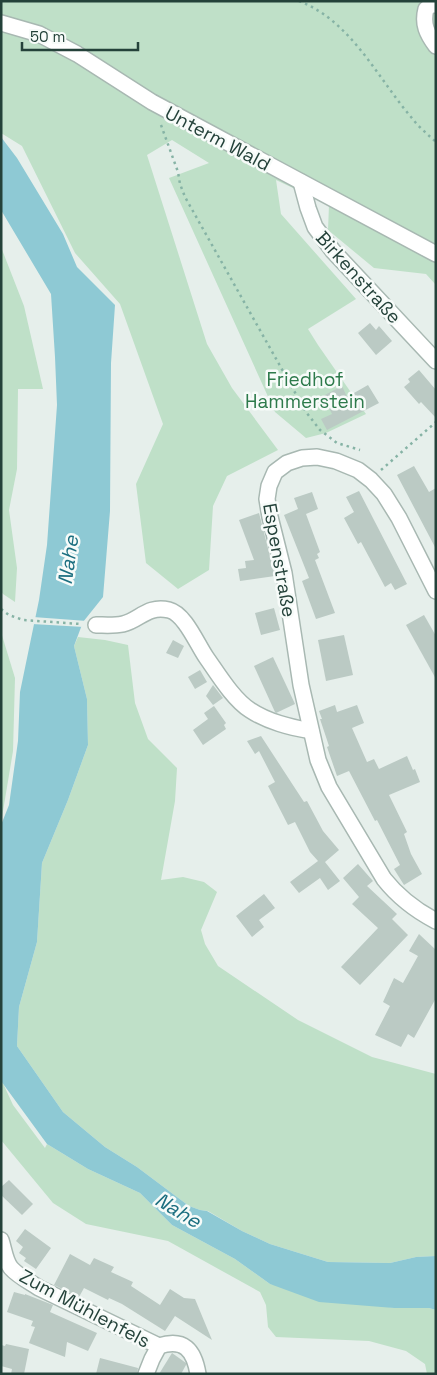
<svg xmlns="http://www.w3.org/2000/svg" width="437" height="1375" font-family="'Space Grotesk',sans-serif">
<style>
.green{fill:#bfe0c8}
.water{fill:#8ec9d4}
.pier{fill:#e6efeb}
.building{fill:#bbcac4}
.lines{fill:none;stroke-linecap:round;stroke-linejoin:round}
.street-casing{stroke:#a8b8b2;stroke-width:18}
.path{stroke:#86b3a5;stroke-width:2.5;stroke-dasharray:2.5 4;stroke-linecap:butt}
.street{stroke:#fff;stroke-width:15}
.labels{text-anchor:middle;stroke-width:5;stroke-linejoin:round;paint-order:stroke}
.street-label{font-size:19px;fill:#24423a;stroke:#f7fbf9}
.park-label{font-size:19px;fill:#2d7a4b;stroke:#f7fbf9}
.water-label{font-size:20px;font-style:italic;fill:#1c6f80;stroke:#f7fbf9}
</style>
<rect width="100%" height="100%" fill="#e6efeb"/>
<g class="green">
<path d="M1 1H436V285L426 274 374 268 328 230 329 205 276 180 281 214 356 299 308 329 318 345 366 414 326 433 306 438 275 412 169 178 209 163 172 140 147 155 207 344 232 388 278 450 227 476 213 506 209 570 178 589 146 563 136 484 163 424 120 304 75 253 22 146 1 133Z"/>
<path d="M1 247 24 306 43 389H18L17 469 9 510 17 568 15 602 3 594 1 591Z"/>
<path d="M1 632 15 678 13 751 1 823Z"/>
<path d="M78 637 105 640 128 645 135 703 148 739 177 768 175 801 161 880 183 877 204 882 217 892 201 930 205 944 218 966 298 1020 372 1057 436 1074V1256L416 1257 390 1263 328 1262 270 1244 242 1231 208 1211 200 1210 189 1206 137 1167 105 1147 63 1112 17 1046 19 1007 37 942 42 863 68 800 88 745 87 699 74 646Z"/>
<path d="M1 1079 13 1105 45 1148 47 1144 88 1169 140 1193 172 1225 235 1259 270 1284 394 1308H429L436 1310V1374H427L425 1364 406 1351 369 1341 276 1337 268 1327 266 1305 260 1292 168 1241 86 1224 53 1203 1 1140Z"/>
</g>
<path class="water" d="M1 137 17 158 63 234 77 267 115 305 111 363 110 511 103 597 83 622 74 646 87 699 88 745 68 800 42 863 37 942 19 1007 17 1046 63 1112 105 1147 137 1167 189 1206 200 1210 207 1211 242 1231 270 1244 328 1262 390 1263 416 1257 436 1256V1310L429 1308H394L319 1302 270 1284 235 1259 172 1225 140 1193 88 1169 47 1144 1 1081V825L9 805 18 741 20 692 39 600 47 545 57 405 55 357 51 294 1 210Z"/>
<path class="pier" d="M33 617 87 621 84 627 32 624Z"/>
<g class="building">
<path d="M370 323 376 330 379 326 392 341 376 355 358 333Z"/>
<path d="M419 370 436 390V418L421 402 419 404 404 387 410 382 408 379Z"/>
<path d="M368 385 379 403 327 430 321 419 332 414 323 396 342 386 347 397Z"/>
<path d="M414 466 429 492 436 488V549L397 475Z"/>
<path d="M359 491 407 584 395 590 391 583 385 587 361 542 358 544 344 518 354 512 346 497Z"/>
<path d="M312 492 318 509 306 514 320 552 317 554 319 558 315 560 335 613 316 619 302 581 309 578 284 515 298 509 294 498Z"/>
<path d="M259 513 275 576 240 581 238 569 246 568 245 561 254 560 239 520Z"/>
<path d="M274 608 280 630 261 635 255 613Z"/>
<path d="M424 615 436 636V679L406 625Z"/>
<path d="M344 635 353 675 326 681 318 640Z"/>
<path d="M173 640 184 646 178 658 166 653Z"/>
<path d="M273 657 295 704 276 713 275 712 254 666Z"/>
<path d="M200 670 207 682 195 689 188 677Z"/>
<path d="M213 685 223 698 213 705 206 696Z"/>
<path d="M335 705 337 712 357 705 364 723 352 728 367 762 374 759 379 769 407 756 413 770 415 769 420 782 389 795 407 832 404 834 411 854 422 874 404 885 394 869 400 865 377 820 375 821 349 771 337 776 327 747 329 746 320 719H322L319 711Z"/>
<path d="M214 706 226 723 224 725 226 729 203 745 193 730 208 719 204 713Z"/>
<path d="M261 736 304 802 307 801 323 831 339 850 325 862 340 881 328 890 320 878 299 893 290 882 318 861 310 852 295 822 288 825 268 786 275 782 259 751 255 754 247 741Z"/>
<path d="M358 864 373 881 367 886 397 914 392 919 408 935 360 985 341 967 378 928 352 904 359 897 343 878Z"/>
<path d="M264 894 275 908 259 920 264 927 252 937 236 916Z"/>
<path d="M419 934 436 950V998L414 1038 408 1034 401 1047 375 1035 390 1006 383 1002 394 978 403 983 418 956 409 951Z"/>
<path d="M9 1180 33 1204 22 1215 1 1195V1187Z"/>
<path d="M25 1229 51 1248 36 1269 24 1261 26 1258 19 1253 23 1247 16 1241Z"/>
<path d="M70 1254 90 1265 94 1258 114 1267 111 1272 133 1282 131 1286 160 1305 170 1289 184 1298 195 1299 212 1340 175 1316 165 1331 122 1304 109 1298 108 1300 84 1288 79 1297 54 1285Z"/>
<path d="M14 1292 25 1295V1294L53 1305 50 1312 97 1333 88 1351 67 1342 65 1357 29 1343 35 1327 31 1326 33 1321 7 1312Z"/>
<path d="M6 1344 29 1349 24 1374H11L12 1369 1 1366V1345L5 1346Z"/>
<path d="M172 1353 186 1363V1365L181 1374H159Z"/>
<path d="M100 1358 138 1368 137 1374H96Z"/>
</g>
<g class="lines">
<g class="street-casing">
<g id="street">
<path d="M436 5H431L426 9C422 24 427 34 436 46"/>
<path d="M1 23 39 34 77 54 152 102 436 254"/>
<path d="M301 182 308 208 315 227 333 251 436 361"/>
<path d="M436 591 399 518 384 494 371 480 358 470 336 461 317 457 302 458 287 463 275 472 269 486 267 499 270 517 284 573 301 685 318 760 329 787 384 879C399 898 415 910 436 921"/>
<path d="M96 625C104 625 114 626 123 624 140 620 147 605 169 610 185 614 197 644 206 657 218 674 233 699 250 710 268 722 290 727 311 731"/>
<path d="M1 1240C4 1249 5 1261 11 1268 18 1276 30 1282 39 1288L159 1346"/>
<path d="M146 1374 152 1359 159 1346C184 1338 194 1350 198 1374"/>
</g>
</g>
<g class="path">
<path d="M299 1C351 21 377 77 411 117 418 126 427 134 436 142"/>
<path d="M161 125 178 172 180 184 185 197 306 412 320 430 337 443 360 450"/>
<path d="M381 470 436 422"/>
<path d="M1 609 9 615 23 620 81 624"/>
</g>
<use href="#street" class="street"/>
</g>
<g class="labels">
<g class="street-label">
<text transform="translate(218 138) rotate(28)" y="7">Unterm Wald</text>
<text transform="translate(359 277) rotate(48)" y="7">Birkenstraße</text>
<text transform="translate(280 560) rotate(80)" y="7">Espenstraße</text>
<text transform="translate(85 1308) rotate(28)" y="7">Zum Mühlenfels</text>
</g>
<g class="park-label">
<text x="305" y="386">Friedhof<tspan x="305" dy="22">Hammerstein</tspan></text>
</g>
<g class="water-label">
<text transform="translate(68 560) rotate(-82)" y="7">Nahe</text>
<text transform="translate(178 1210) rotate(31)" y="7">Nahe</text>
</g>
</g>
<rect width="437" height="1375" fill="none" stroke="#24423a" stroke-width="5"/>
<path d="M22 42v8h116v-8" fill="none" stroke="#24423a" stroke-width="2.5"/>
<text x="30" y="42" font-size="15" fill="#24423a" stroke="#f7fbf9" stroke-width="4" paint-order="stroke">50 m</text>
</svg>
